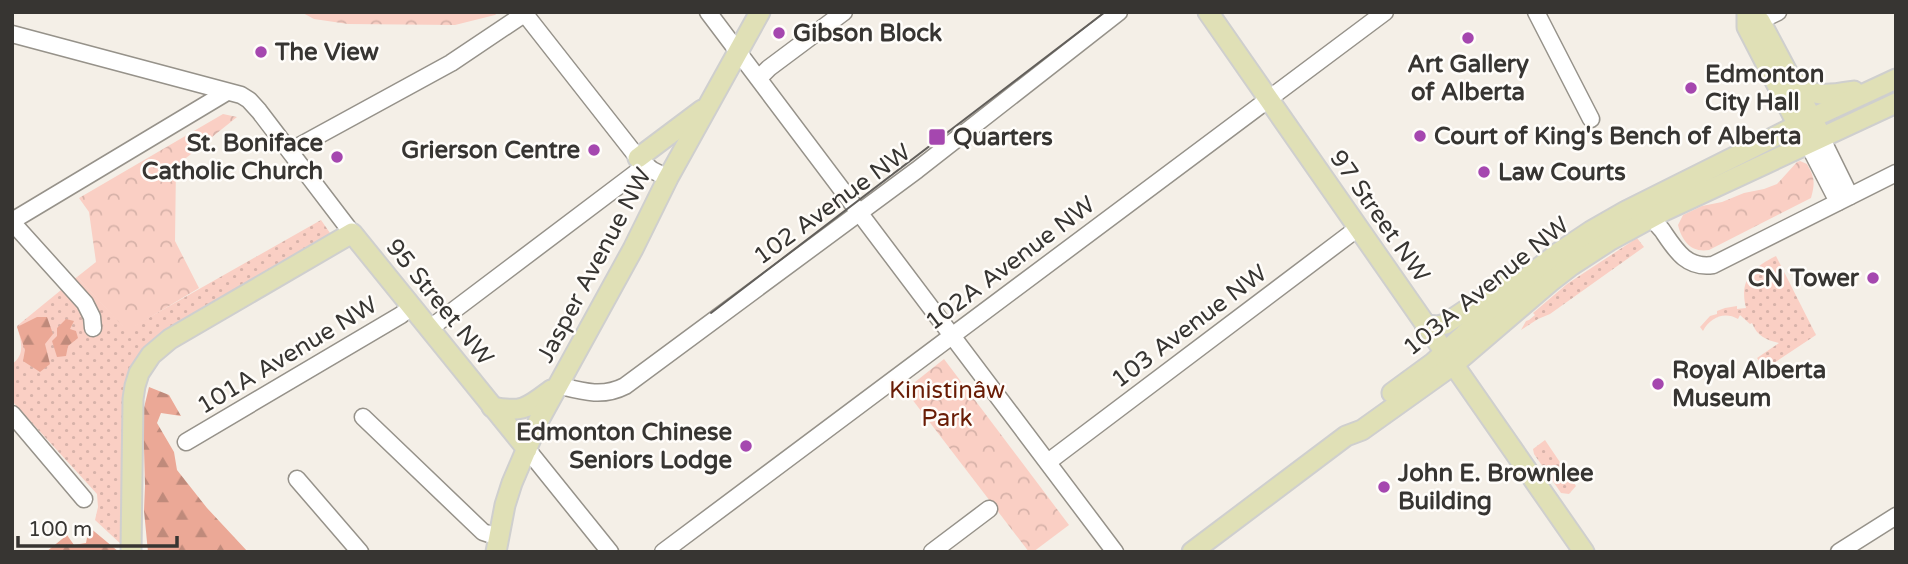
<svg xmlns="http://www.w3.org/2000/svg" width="1908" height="564" font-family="'Varela Round',sans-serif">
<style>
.grass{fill:url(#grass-dots)}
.forest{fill:url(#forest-firs)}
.park{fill:url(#park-crowns)}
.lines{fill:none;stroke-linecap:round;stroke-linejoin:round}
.minor-casing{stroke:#96928a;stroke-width:19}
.major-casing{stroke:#cfcfce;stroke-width:23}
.minor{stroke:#fff;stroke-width:16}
.major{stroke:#e0e0b6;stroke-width:19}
.tram{stroke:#625f5b;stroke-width:2}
.poi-dot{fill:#a547af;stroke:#fffdfa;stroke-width:2.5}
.labels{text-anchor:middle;stroke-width:5;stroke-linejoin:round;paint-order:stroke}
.poi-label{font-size:24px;font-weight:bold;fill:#373532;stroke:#fffdfa;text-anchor:start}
.street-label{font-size:24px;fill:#373532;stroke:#fffdfa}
.park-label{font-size:24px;fill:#691c05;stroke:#fffdfa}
</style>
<defs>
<pattern id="grass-dots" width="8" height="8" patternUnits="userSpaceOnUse" patternTransform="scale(1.75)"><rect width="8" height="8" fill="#facfc4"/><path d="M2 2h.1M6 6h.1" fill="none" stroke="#d7b2a9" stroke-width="1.8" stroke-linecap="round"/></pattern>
<pattern id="forest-firs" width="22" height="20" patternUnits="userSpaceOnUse" patternTransform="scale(1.75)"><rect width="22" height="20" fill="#eba896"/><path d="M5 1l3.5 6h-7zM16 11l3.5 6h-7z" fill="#bf8a7b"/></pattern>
<pattern id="park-crowns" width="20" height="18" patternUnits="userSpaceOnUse" patternTransform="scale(1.75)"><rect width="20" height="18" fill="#facfc4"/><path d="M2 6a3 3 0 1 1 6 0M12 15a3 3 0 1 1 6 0" fill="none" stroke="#d7b2a9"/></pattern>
</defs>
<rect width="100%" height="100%" fill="#f4efe7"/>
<g class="grass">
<path d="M321 220 330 233 326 239 143 352 123 546 95 520 98 507 97 494 12 401V364C26 354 21 341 17 326L77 277 127 330Z"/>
<path d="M1637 238 1644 247 1550 314 1538 319 1521 330 1526 321 1529 320 1535 315 1533 313 1567 284Z"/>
<path d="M1776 256 1816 335 1765 369 1757 358 1779 343C1766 340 1757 336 1752 323L1750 324 1740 315 1738 319C1724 311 1710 318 1703 331L1700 327 1710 316 1717 314V311L1725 308 1737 306V309L1746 308C1739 280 1752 268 1776 256Z"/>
<path d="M1545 440 1576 486 1569 494 1561 493 1534 454 1533 449Z"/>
</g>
<g class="forest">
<path d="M37 317H47L53 334 45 344 50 364 40 372 23 361 25 350 17 327Z"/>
<path d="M66 319 74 321 70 329 76 331 78 338 68 346 66 356 57 357 52 341 57 336V328Z"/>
<path d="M149 387 169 395 181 416 161 413 157 423 174 452 177 470 207 508 248 552H148L144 511 145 485 143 412Z"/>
<path d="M89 527 119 552H46L67 535 74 545 86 543Z"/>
</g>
<g class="park">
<path d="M301 12H499L495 15 455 25 348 24 314 19Z"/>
<path d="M223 114 237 117 176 166 175 241 199 288 127 331 77 277 96 262 89 212 79 198Z"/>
<path d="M1800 161 1807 164C1815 178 1815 183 1811 198L1709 250C1691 253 1682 241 1678 225L1683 215 1702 206 1722 202 1744 193 1764 189 1777 184 1797 162Z"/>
<path d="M944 359 1069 525 1033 552H1029L905 390Z"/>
</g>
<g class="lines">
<g class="minor-casing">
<g id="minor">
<path d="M708 12 1115 552"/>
<path d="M1536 12 1591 119"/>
<path d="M525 14 638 158 652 170 668 178"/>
<path d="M1749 26 1778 12"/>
<path d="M12 34 241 95 249 100 259 111 352 233"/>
<path d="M759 78 769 68 844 12"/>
<path d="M1821 137 1850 196"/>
<path d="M1808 144 1838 202"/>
<path d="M290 151 451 63 527 12"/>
<path d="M1643 209C1650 216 1656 223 1662 230 1675 249 1686 269 1713 265L1896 173"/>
<path d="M12 221 227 92"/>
<path d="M12 222 85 303 92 317 93 328"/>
<path d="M429 329 645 166"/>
<path d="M557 385C581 391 602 398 625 386L917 170 1119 12"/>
<path d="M12 414 84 499"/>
<path d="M363 417 483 532 498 537"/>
<path d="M186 442 401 315 411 307"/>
<path d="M527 449 610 552"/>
<path d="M1048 462 1358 228"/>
<path d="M297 479 360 552"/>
<path d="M663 552 1385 12"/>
<path d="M932 552 989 509"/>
<path d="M1839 552 1896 516"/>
</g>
</g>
<g class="major-casing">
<g id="major">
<path d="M1208 12 1584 552"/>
<path d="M1747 12V27L1804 137"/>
<path d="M1748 12 1760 21 1818 130"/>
<path d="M1794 81C1814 99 1830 95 1854 91"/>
<path d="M638 158 702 110"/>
<path d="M1425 325 1439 326 1445 324 1511 280"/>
<path d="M1392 393 1433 363 1531 274 1558 253 1591 231 1626 211 1812 118 1896 79"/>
<path d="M492 407C523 413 527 408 551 390"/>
<path d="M131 552 133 399 135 386 139 373 151 355 170 339 352 233 527 449"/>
<path d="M496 552 505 505 512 483 539 420 633 249 668 178 760 12"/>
<path d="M1192 552 1346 436 1362 430 1453 365 1550 282 1572 265 1609 241 1666 210 1896 103"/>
</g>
</g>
<use href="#minor" class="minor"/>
<use href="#major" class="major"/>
<path class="tram" d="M711 313 1105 12"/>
</g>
<g class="poi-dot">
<circle cx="779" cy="33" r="7"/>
<circle cx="1468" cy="38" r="7"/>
<circle cx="261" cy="52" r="7"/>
<circle cx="1691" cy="88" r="7"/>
<circle cx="1420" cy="136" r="7"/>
<rect x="928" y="128" width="18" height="18" rx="3.5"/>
<circle cx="594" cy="150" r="7"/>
<circle cx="337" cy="157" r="7"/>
<circle cx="1484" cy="172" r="7"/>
<circle cx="1873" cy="278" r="7"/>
<circle cx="1658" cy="384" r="7"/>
<circle cx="746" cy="446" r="7"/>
<circle cx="1384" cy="487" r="7"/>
</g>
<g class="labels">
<g class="poi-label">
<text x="793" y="41">Gibson Block</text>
<text x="275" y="60">The View</text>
<text x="1468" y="72" text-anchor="middle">Art Gallery<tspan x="1468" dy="28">of Alberta</tspan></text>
<text x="1705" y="82">Edmonton<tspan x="1705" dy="28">City Hall</tspan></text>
<text x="1434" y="144">Court of King's Bench of Alberta</text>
<text x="953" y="145">Quarters</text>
<text x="323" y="151" text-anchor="end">St. Boniface<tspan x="323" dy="28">Catholic Church</tspan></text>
<text x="580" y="158" text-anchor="end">Grierson Centre</text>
<text x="1498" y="180">Law Courts</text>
<text x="1859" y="286" text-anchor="end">CN Tower</text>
<text x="1672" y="378">Royal Alberta<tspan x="1672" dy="28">Museum</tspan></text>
<text x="732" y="440" text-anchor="end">Edmonton Chinese<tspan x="732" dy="28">Seniors Lodge</tspan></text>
<text x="1398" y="481">John E. Brownlee<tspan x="1398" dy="28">Building</tspan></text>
</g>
<g class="street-label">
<text transform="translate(832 204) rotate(-36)" y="8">102 Avenue NW</text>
<text transform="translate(1380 216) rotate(55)" y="8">97 Street NW</text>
<text transform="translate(1010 263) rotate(-37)" y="8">102A Avenue NW</text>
<text transform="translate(594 265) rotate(-62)" y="8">Jasper Avenue NW</text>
<text transform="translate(1486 286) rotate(-39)" y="8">103A Avenue NW</text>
<text transform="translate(440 302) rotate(51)" y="8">95 Street NW</text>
<text transform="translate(1189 326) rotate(-37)" y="8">103 Avenue NW</text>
<text transform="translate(287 355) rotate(-31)" y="8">101A Avenue NW</text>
</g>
<g class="park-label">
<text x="947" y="398">Kinistinâw<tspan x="947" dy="28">Park</tspan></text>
</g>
</g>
<rect width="1908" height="564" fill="none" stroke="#373532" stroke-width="28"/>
<path d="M18 536v10h159v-10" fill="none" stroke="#373532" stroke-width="3.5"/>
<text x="28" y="536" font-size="21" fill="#373532" stroke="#fffdfa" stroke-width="5" paint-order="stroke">100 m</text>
</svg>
